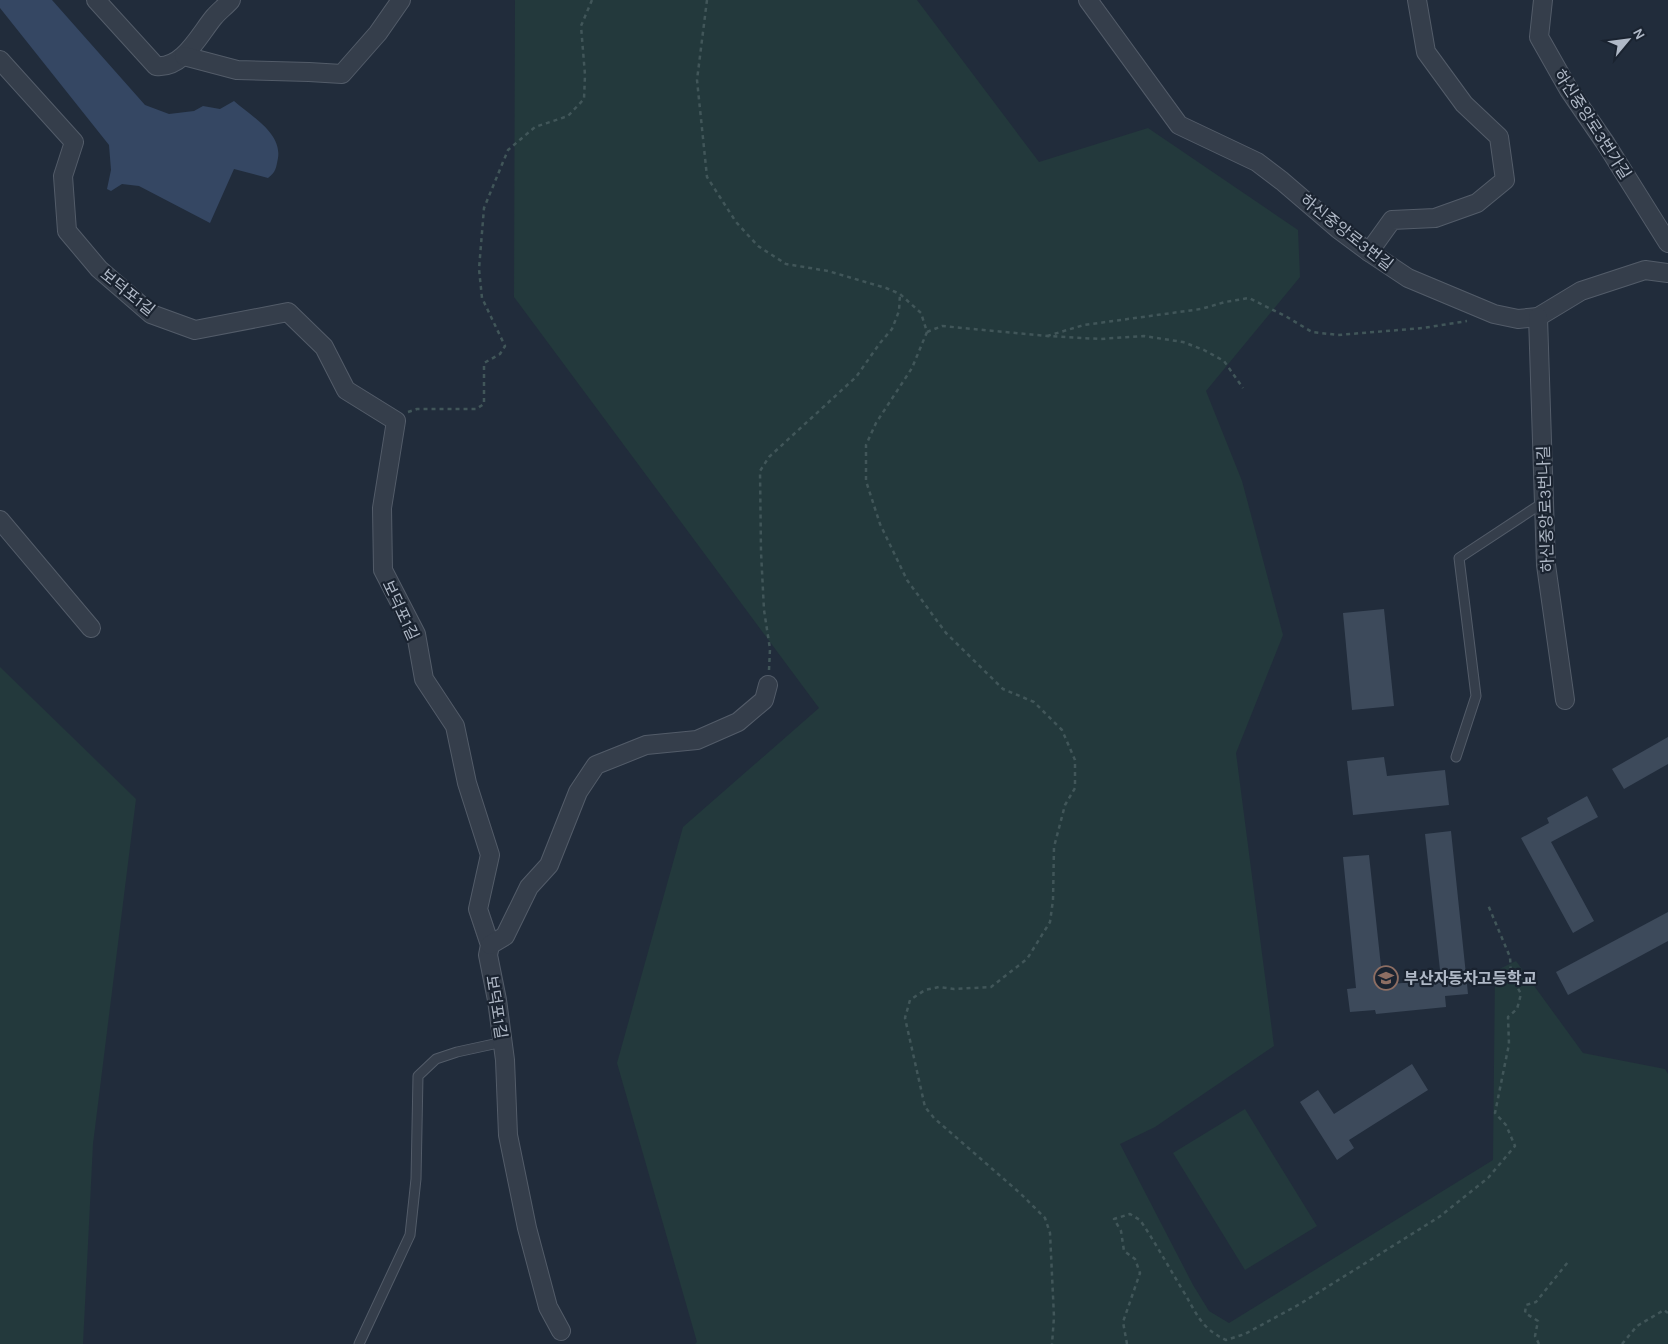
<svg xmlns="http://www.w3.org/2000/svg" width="1668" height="1344" font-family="Karla,'Noto Sans KR',sans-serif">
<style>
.green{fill:#23393c}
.water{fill:#354763}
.building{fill:#3d4a5b}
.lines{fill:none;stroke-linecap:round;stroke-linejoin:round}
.lane-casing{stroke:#535c69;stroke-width:11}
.street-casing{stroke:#535c69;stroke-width:20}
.path{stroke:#415659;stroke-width:2.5;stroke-dasharray:4 4;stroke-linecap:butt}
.lane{stroke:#353e4b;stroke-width:9}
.street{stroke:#353e4b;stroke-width:18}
.labels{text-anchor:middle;stroke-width:4.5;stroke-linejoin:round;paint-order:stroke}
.street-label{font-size:16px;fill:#b0b9c7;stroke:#1a2330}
.poi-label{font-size:16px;font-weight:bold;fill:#b0b9c7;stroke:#1a2330;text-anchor:start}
</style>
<rect width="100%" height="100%" fill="#212c3b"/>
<g class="green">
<path d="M515 0H917L1039 162 1148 128 1298 230 1300 277 1206 391 1242 481 1283 635 1236 753 1274 1046 1155 1127 1120 1144 1193 1285 1209 1311 1229 1323 1493 1160 1495 971 1516 961 1583 1053 1665 1069 1668 1074V1344H695L697 1342 617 1063 683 827 819 708 514 297Z"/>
<path d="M0 667 136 799 93 1144 83 1344H0Z"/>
<path d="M1245 1109 1317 1226 1245 1270 1173 1153Z"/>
</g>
<path class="water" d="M0 0H52L145 105 169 114 194 111 203 106 220 109 234 101C251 116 282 133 278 158 276 168 276 172 268 178L234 169 210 223 139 186 122 184 111 191 107 189 111 170 109 145 0 8Z"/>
<g class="building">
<path d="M1384 609 1394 706 1352 710 1343 613Z"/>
<path d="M1668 737V764L1624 789 1612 769Z"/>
<path d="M1384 757 1387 776 1445 770 1449 805 1353 815 1347 761Z"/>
<path d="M1587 796 1598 817 1551 842 1594 921 1573 933 1521 838 1549 823 1547 818Z"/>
<path d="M1451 831 1468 994 1445 996 1446 1007 1376 1014 1375 1010 1350 1012 1347 989 1356 988 1343 857 1369 855 1383 985 1441 979 1425 834Z"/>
<path d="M1668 912V941L1568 995 1556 972Z"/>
<path d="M1412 1064 1428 1090 1349 1140 1354 1148 1337 1160 1300 1102 1318 1090 1334 1114Z"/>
</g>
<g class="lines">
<g class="lane-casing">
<g id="lane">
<path d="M1456 757 1476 696 1459 558 1544 502"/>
<path d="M359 1344 410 1235 416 1179 418 1076 436 1059 457 1052 503 1042"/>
</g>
</g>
<g class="street-casing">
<g id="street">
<path d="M96 0 156 66C183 69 199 35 214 17 219 11 226 6 231 0"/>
<path d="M1088 0 1179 125 1257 162 1282 181 1338 229 1369 252 1408 278 1494 314 1518 319 1538 317 1581 291 1645 270 1668 273"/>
<path d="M1543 0 1539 37 1569 90 1606 144 1668 243"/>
<path d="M184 56 237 70 309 72 342 74 378 33 401 0"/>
<path d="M0 60 74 142 63 176 67 231 99 269 151 314 195 330 288 312 324 347 346 390 396 421 382 508 383 570 416 634 424 679 455 726 467 783 490 855 478 909 490 945 488 955 497 1000 505 1060 508 1135 527 1228 548 1307 561 1331"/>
<path d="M1369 252 1392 220 1435 218 1477 203 1505 180 1499 137 1464 104 1426 52 1417 0"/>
<path d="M1538 317 1546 565 1565 700"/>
<path d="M0 520 91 628"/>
<path d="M490 945 505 936 529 887 549 865 578 792 596 765 646 745 697 740 738 722 764 700 768 685"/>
</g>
</g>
<g class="path">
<path d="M707 0 697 80 707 177 736 222 758 246 786 264 828 271 886 288 900 294 921 313 927 332 912 368 876 423 866 445V481L880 524 907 580 946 633 1003 689 1034 702 1062 730 1075 760V788L1065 805 1054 847 1053 900 1050 922 1027 959 991 987 954 989 939 987 925 990 910 1000 905 1018 925 1107 934 1118 1021 1194 1045 1218 1050 1233 1054 1317 1052 1344"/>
<path d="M927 332 942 326 1047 336 1100 339 1144 336 1183 342 1204 350 1224 361 1243 388"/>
<path d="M1047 336 1084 325 1201 309 1225 302 1249 298 1287 317 1312 332 1338 335 1423 328 1467 321"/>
<path d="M408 412 417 409H476L484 404V363L500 354 505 346 482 298 479 269 484 208 508 150 535 127 568 116 584 99 585 75 581 26 592 0"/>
<path d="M769 670 770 649 764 610 761 552 760 471 769 457 856 377 880 343 892 329 899 311 900 294"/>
<path d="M1127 1344 1123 1322 1140 1273 1135 1259 1124 1251 1121 1231 1114 1219 1130 1214 1140 1220C1155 1242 1168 1266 1182 1289 1196 1312 1200 1328 1226 1340L1245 1334 1300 1304 1439 1217 1488 1178 1515 1146 1506 1125 1495 1113 1509 1044 1508 1017 1517 1009 1521 994 1511 975 1510 957 1488 905"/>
<path d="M1539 1344 1535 1336 1538 1321 1525 1313 1526 1305 1536 1302 1568 1262"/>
<path d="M1622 1344 1637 1326 1664 1310 1668 1313"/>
</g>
<use href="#lane" class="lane"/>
<use href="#street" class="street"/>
</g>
<defs>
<g id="school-ring" transform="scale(1.25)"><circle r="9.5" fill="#1a2330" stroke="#8d6e63" stroke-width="1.5"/><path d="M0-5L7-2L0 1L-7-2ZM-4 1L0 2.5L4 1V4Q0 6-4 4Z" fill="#8d6e63"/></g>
</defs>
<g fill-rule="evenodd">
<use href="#school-ring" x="1386" y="978"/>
</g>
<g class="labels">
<g class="street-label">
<text transform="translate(1593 124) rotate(57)" y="6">하신중앙로3번가길</text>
<text transform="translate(1347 232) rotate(38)" y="6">하신중앙로3번길</text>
<text transform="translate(128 292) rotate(39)" y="6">보덕포1길</text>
<text transform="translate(1545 509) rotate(-92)" y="6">하신중앙로3번나길</text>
<text transform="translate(401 610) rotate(65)" y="6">보덕포1길</text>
<text transform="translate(497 1007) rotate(81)" y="6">보덕포1길</text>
</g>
<g class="poi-label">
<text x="1404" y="984">부산자동차고등학교</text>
</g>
</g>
<g transform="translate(1628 40) rotate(61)" stroke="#1a2330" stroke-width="4" paint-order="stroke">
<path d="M0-4L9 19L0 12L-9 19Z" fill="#b0b9c7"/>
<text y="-8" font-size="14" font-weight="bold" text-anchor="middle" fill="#b0b9c7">N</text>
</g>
</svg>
